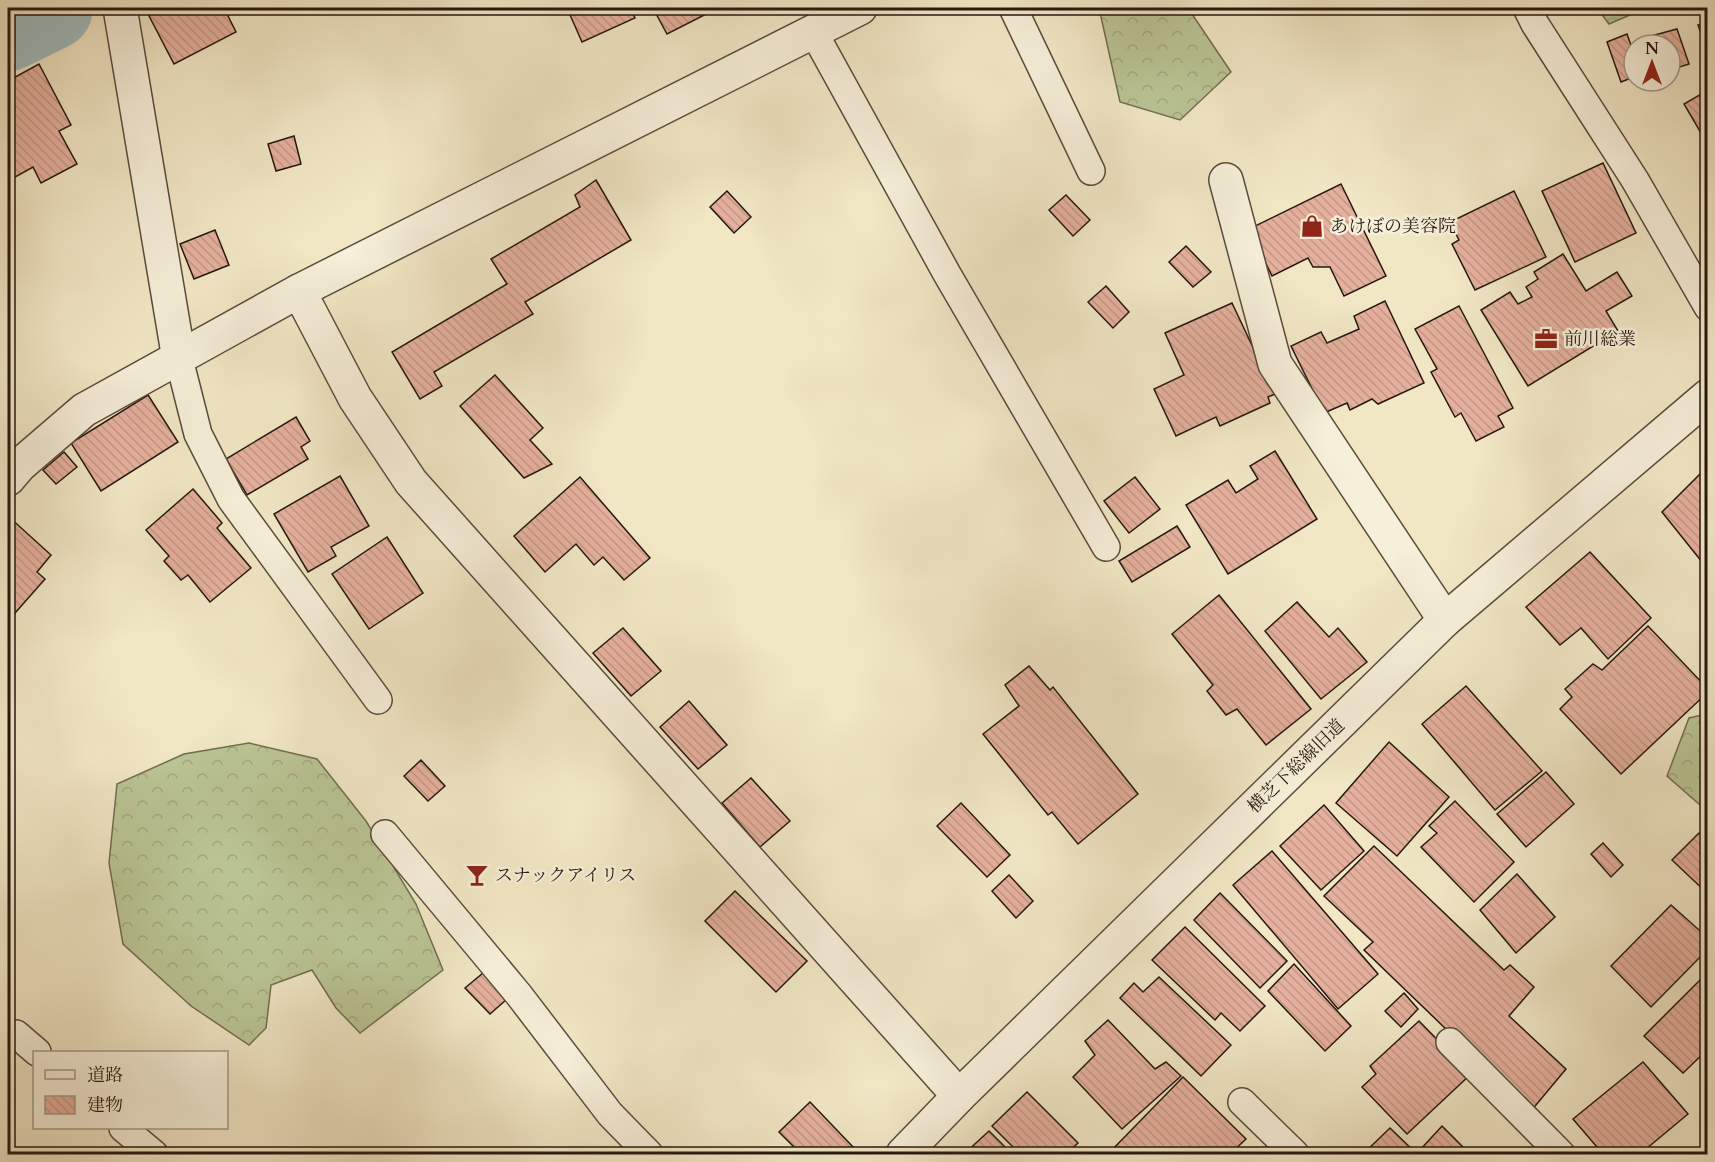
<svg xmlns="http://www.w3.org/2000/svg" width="1715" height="1162" font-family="Cardo,'Noto Serif JP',serif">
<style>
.forest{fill:url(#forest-crowns);stroke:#706e52;stroke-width:1.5}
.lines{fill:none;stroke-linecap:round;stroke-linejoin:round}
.river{stroke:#9fbdbf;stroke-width:84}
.building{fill:url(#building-back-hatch);stroke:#261711;stroke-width:1.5}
.service-casing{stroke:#594b3e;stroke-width:30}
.minor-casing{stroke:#594b3e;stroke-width:36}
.service{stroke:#f6efd9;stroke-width:27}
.minor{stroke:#f6efd9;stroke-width:33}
.labels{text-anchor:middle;stroke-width:5;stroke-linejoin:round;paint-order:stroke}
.poi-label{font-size:18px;fill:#261711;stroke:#f6efd9;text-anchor:start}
.street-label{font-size:18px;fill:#261711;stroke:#f6efd9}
</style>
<defs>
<pattern id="forest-crowns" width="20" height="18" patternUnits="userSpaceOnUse" patternTransform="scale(1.5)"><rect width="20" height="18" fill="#bbc594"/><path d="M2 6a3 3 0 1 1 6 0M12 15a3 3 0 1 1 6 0" fill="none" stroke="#a1a87f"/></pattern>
<pattern id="building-back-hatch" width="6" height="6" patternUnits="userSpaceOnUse" patternTransform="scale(1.5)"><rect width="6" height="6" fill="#e5b09d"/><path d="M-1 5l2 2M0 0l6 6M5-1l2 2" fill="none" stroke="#c49786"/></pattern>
</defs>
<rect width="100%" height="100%" fill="#f1e7c5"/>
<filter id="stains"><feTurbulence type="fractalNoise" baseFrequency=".00333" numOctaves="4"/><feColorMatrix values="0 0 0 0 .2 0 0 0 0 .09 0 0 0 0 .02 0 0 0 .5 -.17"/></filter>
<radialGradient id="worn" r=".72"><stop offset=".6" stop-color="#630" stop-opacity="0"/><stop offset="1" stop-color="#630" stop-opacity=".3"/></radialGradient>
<g class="forest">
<path d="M1099 8H1188L1231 72 1180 120 1120 102Z"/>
<path d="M1597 8H1646L1609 24Z"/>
<path d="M1707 714H1708L1707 811 1667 776 1689 718Z"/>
<path d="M249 743 317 759 366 821 416 904 443 970 360 1033 336 1008 312 970 271 985 266 1028 249 1045 191 1006 123 944 109 863 117 784 184 754Z"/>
</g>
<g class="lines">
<path class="river" d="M8 29 51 8"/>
</g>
<g class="building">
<path d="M150 8H224L236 32 174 64 146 10Z"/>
<path d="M567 8H630L635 18 582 42Z"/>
<path d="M653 8H718L667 34Z"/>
<path d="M1708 22V53L1698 25Z"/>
<path d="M1677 29 1689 64 1670 70V45H1653L1651 36Z"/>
<path d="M1627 34 1634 54V77L1621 82 1607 42Z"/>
<path d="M39 64 71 125 59 131 77 164 41 183 33 167 8 181V81Z"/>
<path d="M1708 90V145L1684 104Z"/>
<path d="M294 136 301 164 276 171 268 144Z"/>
<path d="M1603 163 1636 233 1575 262 1542 191Z"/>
<path d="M596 180 631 240 525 302 533 314 434 372 442 386 420 399 392 352 507 284 491 259 580 207 575 195Z"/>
<path d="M1341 184 1386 276 1344 296 1330 267H1313L1308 258 1272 276 1249 229Z"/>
<path d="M727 191 751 217 734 233 710 207Z"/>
<path d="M1514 191 1546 257 1475 290 1452 244 1459 240 1450 222Z"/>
<path d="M1066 195 1090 220 1073 236 1049 210Z"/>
<path d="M215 230 229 265 194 279 180 244Z"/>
<path d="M1186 246 1211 272 1193 287 1169 262Z"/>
<path d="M1563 254 1586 291 1617 272 1632 296 1606 311 1618 331 1528 386 1481 310 1510 292 1518 304 1532 297 1526 287 1538 279 1534 272Z"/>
<path d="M1106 286 1129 312 1113 328 1088 302Z"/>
<path d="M1385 301 1424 383 1378 404 1372 399 1350 410 1347 403 1324 413 1291 346 1321 332 1327 343 1359 329 1354 316Z"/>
<path d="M1232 303 1275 394 1268 397 1270 403 1220 426 1216 417 1176 436 1154 389 1184 375 1165 333Z"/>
<path d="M1459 306 1513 408 1498 416 1504 427 1476 441 1461 413 1455 417 1431 372 1437 369 1415 329Z"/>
<path d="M495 375 543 428 530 440 552 464 524 478 460 406Z"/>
<path d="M148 395 178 442 101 491 71 443Z"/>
<path d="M296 417 310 441 301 447 308 459 247 495 226 459Z"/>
<path d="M1275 451 1317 519 1228 574 1186 505 1228 480 1236 493 1258 479 1250 466Z"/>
<path d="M64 452 77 467 56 484 43 470Z"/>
<path d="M1708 466V558L1702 562 1662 512Z"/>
<path d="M340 476 369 526 331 547 336 556 308 572 274 514Z"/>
<path d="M580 477 650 558 624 580 603 557 594 565 576 544 545 572 514 536Z"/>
<path d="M1135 477 1160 509 1129 533 1104 501Z"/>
<path d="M193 489 222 523 217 528 251 568 210 602 188 575 181 580 164 561 169 556 146 530Z"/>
<path d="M8 516 51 555 37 572 45 579 8 621Z"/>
<path d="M1177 526 1190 547 1132 582 1119 561Z"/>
<path d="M387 537 423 593 369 629 332 574Z"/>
<path d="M1590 552 1651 618 1608 659 1581 628 1560 645 1526 607Z"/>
<path d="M1219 595 1311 709 1266 745 1237 709 1226 715 1207 691 1213 685 1172 634Z"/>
<path d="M1297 602 1329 637 1338 628 1367 662 1321 699 1265 631Z"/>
<path d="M1648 626 1708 689V692L1621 774 1560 709 1572 697 1565 689 1593 664 1602 670Z"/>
<path d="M623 628 661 671 631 696 593 653Z"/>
<path d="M1029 666 1050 690 1053 687 1138 794 1078 844 1052 812 1048 815 983 734 1019 706 1005 685Z"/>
<path d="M1466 686 1542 771 1495 810 1422 724Z"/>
<path d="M689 701 727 745 698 769 660 727Z"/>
<path d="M1389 742 1449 797 1397 856 1336 803Z"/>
<path d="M421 760 445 786 428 801 404 776Z"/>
<path d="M1546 772 1574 804 1526 847 1497 814Z"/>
<path d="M751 778 790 821 760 847 722 803Z"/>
<path d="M1455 801 1514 862 1474 902 1421 847 1437 833 1429 826Z"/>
<path d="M961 803 1010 855 987 877 937 826Z"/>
<path d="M1324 805 1364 851 1321 890 1280 846Z"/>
<path d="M1699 833 1708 841V894L1672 860Z"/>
<path d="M1603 843 1623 865 1611 877 1591 854Z"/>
<path d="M1374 846 1504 970 1510 965 1534 987 1509 1016 1566 1069 1531 1111 1364 950 1373 942 1324 896Z"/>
<path d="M1272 851 1378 974 1338 1009 1233 885Z"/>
<path d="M1517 874 1555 917 1516 953 1480 910Z"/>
<path d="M1009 875 1033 901 1016 918 992 891Z"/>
<path d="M735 891 807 961 776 992 705 921Z"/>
<path d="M1220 893 1287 961 1260 988 1194 920Z"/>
<path d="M1671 905 1708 938V949L1651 1007 1611 966Z"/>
<path d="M1185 927 1265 1006 1240 1031 1221 1013 1215 1020 1152 960Z"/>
<path d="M1294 964 1351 1026 1325 1051 1268 991Z"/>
<path d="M483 973 507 999 490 1014 465 988Z"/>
<path d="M1159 977 1231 1045 1201 1076 1120 998 1134 983 1143 992Z"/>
<path d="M1703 977 1708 982V1049L1683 1073 1644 1036Z"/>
<path d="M1404 993 1418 1009 1401 1027 1385 1011Z"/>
<path d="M1108 1020 1155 1069 1166 1062 1181 1076 1122 1129 1073 1077 1095 1055 1085 1041Z"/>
<path d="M1419 1021 1471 1074 1407 1134 1362 1087 1376 1074 1370 1066Z"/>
<path d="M1643 1062 1688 1114 1640 1154H1603L1573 1119Z"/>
<path d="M1183 1077 1246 1139 1230 1154H1108Z"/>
<path d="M1027 1092 1078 1143 1066 1154H1020L992 1126Z"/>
<path d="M810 1102 854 1148 848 1154H801L779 1132Z"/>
<path d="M1442 1126 1470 1154H1425L1420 1150Z"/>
<path d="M1390 1128 1417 1154H1363Z"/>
<path d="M989 1131 1012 1154H964Z"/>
</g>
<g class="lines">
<g class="service-casing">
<g id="service">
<path d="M1013 8 1091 171"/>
<path d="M1527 8 1535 24 1635 180 1708 307"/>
<path d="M813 31 947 274 1106 547"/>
<path d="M179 359 198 434 231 499 378 700"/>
<path d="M385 834 519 995 610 1114 649 1154"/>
<path d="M16 1034 37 1052"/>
<path d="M1450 1042 1561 1154"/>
<path d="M1242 1102 1295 1154"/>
<path d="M123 1128 154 1154"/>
</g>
</g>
<g class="minor-casing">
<g id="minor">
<path d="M120 8 179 359"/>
<path d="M1226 180 1275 364 1445 620"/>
<path d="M299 291 355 398 411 482 959 1096"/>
<path d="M8 479 20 465 84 410 299 291 860 8"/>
<path d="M903 1154 959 1096 1445 620 1708 396"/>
</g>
</g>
<use href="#service" class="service"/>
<use href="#minor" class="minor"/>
</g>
<defs>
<g id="shop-bare" transform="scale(1.8)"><path d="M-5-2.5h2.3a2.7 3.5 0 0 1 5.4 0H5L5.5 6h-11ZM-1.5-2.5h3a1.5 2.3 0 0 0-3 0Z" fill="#8f2418" stroke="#f6efd9" stroke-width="2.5" paint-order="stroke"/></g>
<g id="office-bare" transform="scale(1.8)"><path d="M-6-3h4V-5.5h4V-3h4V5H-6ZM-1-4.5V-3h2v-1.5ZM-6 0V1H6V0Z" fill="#8f2418" stroke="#f6efd9" stroke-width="2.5" paint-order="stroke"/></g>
<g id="bar-bare" transform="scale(1.8)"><path d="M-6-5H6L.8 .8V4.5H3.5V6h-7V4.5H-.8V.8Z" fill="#8f2418" stroke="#f6efd9" stroke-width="2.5" paint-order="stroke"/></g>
</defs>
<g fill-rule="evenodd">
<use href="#shop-bare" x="1312" y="226"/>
<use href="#office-bare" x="1546" y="339"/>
<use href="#bar-bare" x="477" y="875"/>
</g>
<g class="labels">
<g class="poi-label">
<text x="1330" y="232">あけぼの美容院</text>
<text x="1564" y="345">前川総業</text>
<text x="495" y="881">スナックアイリス</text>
</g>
<g class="street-label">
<text transform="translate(1296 766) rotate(-44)" y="6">横芝下総線旧道</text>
</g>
</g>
<rect width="1715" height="1162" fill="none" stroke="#f1e7c5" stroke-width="30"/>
<rect x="9" y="9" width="1697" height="1144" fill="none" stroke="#261711" stroke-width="3"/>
<rect x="15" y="15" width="1685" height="1132" fill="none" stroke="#261711" stroke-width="1.5"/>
<rect x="33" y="1051" width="195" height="78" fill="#f6efd9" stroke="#a39989" stroke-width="1.5"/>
<rect x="45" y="1070" width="30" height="9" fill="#f6efd9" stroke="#a39989" stroke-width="1.5"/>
<text x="87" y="1081" font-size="18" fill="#261711">道路</text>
<rect x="45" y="1096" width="30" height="18" fill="url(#building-back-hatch)" stroke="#a39989" stroke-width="1.5"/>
<text x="87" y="1111" font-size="18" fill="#261711">建物</text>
<g transform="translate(1652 63)"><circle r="28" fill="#f6efd9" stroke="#a39989" stroke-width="1.5"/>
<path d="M0-4.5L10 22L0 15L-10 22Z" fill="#8f2418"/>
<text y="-9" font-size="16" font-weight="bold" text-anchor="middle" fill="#261711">N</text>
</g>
<rect width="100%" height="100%" filter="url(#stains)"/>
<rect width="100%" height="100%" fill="url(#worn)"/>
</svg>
